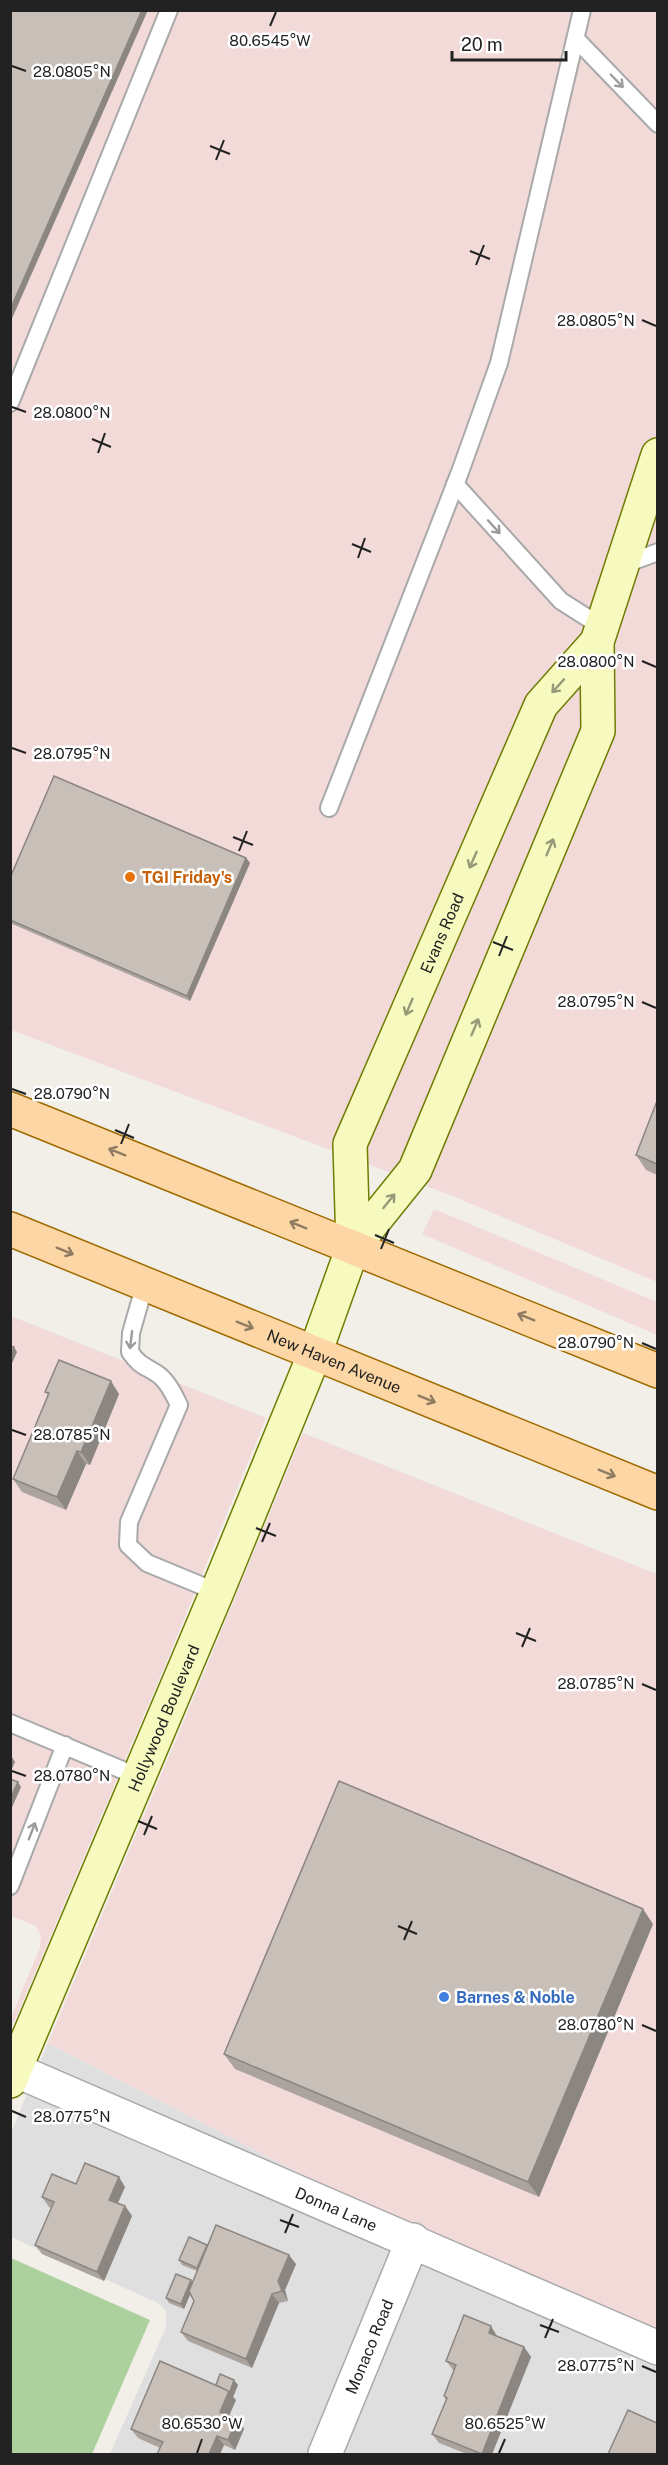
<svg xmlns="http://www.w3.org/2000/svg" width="668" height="2465" font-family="'Public Sans',sans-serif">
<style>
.residential{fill:#e0dfdf}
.commercial{fill:#f2dad9}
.forest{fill:#add19e}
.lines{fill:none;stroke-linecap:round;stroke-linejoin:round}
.lane-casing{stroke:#a9a9a9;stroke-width:20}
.street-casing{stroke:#a9a9a9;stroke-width:36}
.secondary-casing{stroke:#707d05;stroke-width:36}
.primary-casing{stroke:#a06b00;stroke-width:36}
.lane{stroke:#fff;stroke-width:16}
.street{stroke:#fff;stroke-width:33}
.secondary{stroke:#f7fabf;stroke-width:33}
.primary{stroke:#fcd6a4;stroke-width:33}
.wall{fill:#aba49e}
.shaded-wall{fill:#8b8681}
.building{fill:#c7bfb8;stroke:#8b8681;stroke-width:1.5}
.oneway{stroke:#9c9c9c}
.oneway2{stroke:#979978}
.oneway3{stroke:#8f7c63}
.ticks{fill:none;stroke:#222;stroke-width:2}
.food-dot{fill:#e8710a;stroke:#fff;stroke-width:2}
.shop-dot{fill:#3f7fe0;stroke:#fff;stroke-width:2}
.labels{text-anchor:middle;stroke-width:5;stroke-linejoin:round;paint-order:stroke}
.food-label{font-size:16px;font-weight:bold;fill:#c56008;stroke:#fff;text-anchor:start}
.street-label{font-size:16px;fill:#222;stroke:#fff}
.shop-label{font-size:16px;font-weight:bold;fill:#366cbe;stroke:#fff;text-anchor:start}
.ticks-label{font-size:15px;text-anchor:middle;fill:#222;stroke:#fff;stroke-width:5;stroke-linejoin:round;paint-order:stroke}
</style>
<rect width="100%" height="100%" fill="#f2efe9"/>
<path class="residential" d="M48 2043 400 2225 657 2340V2454H110L166 2327V2310L158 2303 11 2237V2133Z"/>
<g class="commercial">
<path d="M10 11H657V1282L450 1195 11 1030Z"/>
<path d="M434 1209 657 1302V1335L422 1234Z"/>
<path d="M11 1316 266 1418 163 1670 13 2025 11 2018 40 1947 41 1936 36 1926 11 1916Z"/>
<path d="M303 1433 657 1574V2340L400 2225 48 2043 199 1685Z"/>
</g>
<path class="forest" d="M11 2258 150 2320 92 2454H11Z"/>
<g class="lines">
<g class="lane-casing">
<g id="lane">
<path d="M576 39 658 124"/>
<path d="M10 403 169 10"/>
<path d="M455 484 561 601 602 627"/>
<path d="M623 565 658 552"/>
<path d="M329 808 460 472 499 363 582 10"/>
<path d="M145 1284 131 1333 130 1352C139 1365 143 1365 156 1373 167 1380 173 1393 179 1405L129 1522 128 1545 147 1563 217 1592"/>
<path d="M10 1723 139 1777"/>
<path d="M10 1886 65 1745"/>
</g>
</g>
<g class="street-casing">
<g id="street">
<path id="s1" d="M15 2070 658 2348"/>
<path id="s2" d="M325 2454 413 2240"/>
</g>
</g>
<g class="secondary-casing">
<g id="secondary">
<path id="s3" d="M353 1247 350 1144 541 705 597 642"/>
<path id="s4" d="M10 2081 217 1592 315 1353 353 1247 415 1170 598 731 597 642 658 455"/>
</g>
</g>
<g class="primary-casing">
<g id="primary">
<path d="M10 1109 658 1371"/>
<path id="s5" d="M10 1229 658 1493"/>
</g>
</g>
<use href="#lane" class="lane"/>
<use href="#street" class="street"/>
<use href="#secondary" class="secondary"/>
<use href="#primary" class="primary"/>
</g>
<g class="wall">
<path d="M246 858 250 863 190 1001 10 923V878Z"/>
<path d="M657 1101V1175L646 1170 636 1155Z"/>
<path d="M45 1392 119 1394 90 1465 86 1464 66 1510 22 1492 13 1479 48 1395Z"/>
<path d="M653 1924 539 2197 235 2069 224 2054Z"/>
<path d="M76 2184 125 2187 118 2203 125 2206 132 2216 104 2281 42 2254 35 2245 51 2208 49 2207 42 2197Z"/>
<path d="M207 2245 208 2246 296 2264 285 2290 288 2301 279 2303 252 2368 188 2341 181 2332 194 2301 190 2295 184 2309 169 2303 166 2298 192 2282 197 2271 182 2265 179 2260Z"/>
<path d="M497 2336 524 2347 531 2357 492 2454H467L439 2443 432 2434 446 2400 444 2396 454 2371 446 2361Z"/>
<path d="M216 2385H238L233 2397 236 2400 229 2416 237 2419 244 2429 235 2450 224 2445 220 2454H157L160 2448 138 2438 131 2429Z"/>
</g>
<g class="shaded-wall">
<path d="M142 10H148L10 323V310Z"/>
<path d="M246 858 250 863 190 1001 187 996Z"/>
<path d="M14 1347 17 1352 10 1368V1355Z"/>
<path d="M111 1381 119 1394 90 1465 81 1452Z"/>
<path d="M77 1451 86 1464 66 1510 57 1497Z"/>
<path d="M12 1757 15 1762 10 1773V1759Z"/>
<path d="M18 1782 21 1787 10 1812V1799Z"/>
<path d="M643 1909 653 1924 539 2197 528 2182Z"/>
<path d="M119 2177 125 2187 115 2209 109 2200Z"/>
<path d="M125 2206 132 2216 104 2281 97 2272Z"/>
<path d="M289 2255 296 2264 285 2290 288 2301 282 2291 278 2281Z"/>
<path d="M191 2280 194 2285 184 2309 181 2304Z"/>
<path d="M272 2294 279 2303 252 2368 246 2359Z"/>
<path d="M491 2326 497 2336 495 2342 489 2333Z"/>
<path d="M524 2347 531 2357 492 2454H482Z"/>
<path d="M234 2380 238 2385 233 2397 236 2400 226 2422 220 2412Z"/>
<path d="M237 2419 244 2429 235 2450 228 2440Z"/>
<path d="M217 2436 224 2445 220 2454H209Z"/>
</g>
<g class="building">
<path d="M10 10H142L10 310Z"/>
<path d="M54 776 246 858 187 996 10 920V878Z"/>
<path d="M657 1101V1164L636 1155Z"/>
<path d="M10 1346 14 1347 10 1355Z"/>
<path d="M59 1360 111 1381 81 1452 77 1451 57 1497 13 1479 49 1393 45 1392Z"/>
<path d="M10 1779 18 1782 10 1799Z"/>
<path d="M339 1781 643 1909 528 2182 224 2054Z"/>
<path d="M85 2163 119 2177 109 2200 125 2206 97 2272 35 2245 54 2202 42 2197 52 2174 76 2184Z"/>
<path d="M216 2225 289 2255 278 2281 282 2291 272 2294 246 2359 181 2332 194 2301 189 2291Z"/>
<path d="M189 2237 207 2245 197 2268 179 2260Z"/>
<path d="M176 2274 191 2280 181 2304 166 2298Z"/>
<path d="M464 2315 491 2326 489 2333 524 2347 482 2454 432 2434 447 2398 444 2396 456 2365 446 2361Z"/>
<path d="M160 2361 229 2391 220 2412 237 2419 228 2440 217 2436 209 2454H157L163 2442 131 2429Z"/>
<path d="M220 2374 234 2380 230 2392 216 2385Z"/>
<path d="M628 2410 657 2423V2454H608Z"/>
</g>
<defs><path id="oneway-shaft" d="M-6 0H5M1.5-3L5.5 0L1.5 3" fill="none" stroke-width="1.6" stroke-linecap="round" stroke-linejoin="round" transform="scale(1.5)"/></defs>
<g class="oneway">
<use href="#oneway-shaft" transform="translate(617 81) rotate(46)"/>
<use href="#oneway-shaft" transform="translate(494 527) rotate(48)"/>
<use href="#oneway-shaft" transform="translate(131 1340) rotate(97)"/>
<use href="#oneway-shaft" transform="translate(32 1831) rotate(-69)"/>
</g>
<g class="oneway2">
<use href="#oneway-shaft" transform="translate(558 686) rotate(132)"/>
<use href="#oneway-shaft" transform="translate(550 847) rotate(-67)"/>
<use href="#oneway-shaft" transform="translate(473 860) rotate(114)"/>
<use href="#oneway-shaft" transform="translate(409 1007) rotate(113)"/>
<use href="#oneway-shaft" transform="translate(475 1027) rotate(-67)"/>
<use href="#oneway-shaft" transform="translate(389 1201) rotate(-51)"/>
</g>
<g class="oneway3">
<use href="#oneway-shaft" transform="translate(117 1152) rotate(-158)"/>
<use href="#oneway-shaft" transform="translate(298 1225) rotate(-158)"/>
<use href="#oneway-shaft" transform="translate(65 1251) rotate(22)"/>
<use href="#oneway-shaft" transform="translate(526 1317) rotate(-158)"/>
<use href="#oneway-shaft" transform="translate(245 1325) rotate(22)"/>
<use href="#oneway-shaft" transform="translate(427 1399) rotate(22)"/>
<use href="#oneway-shaft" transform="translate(607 1473) rotate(22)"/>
</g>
<path class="ticks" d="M270 26 276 12M12 66 26 71M210 146 230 154M216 160 224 140M470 251 490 259M476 265 484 245M642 320 656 326M12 407 26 412M92 439 111 447M98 453 105 433M352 544 371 552M358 558 365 538M642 661 656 667M12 748 26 753M233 837 253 845M239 851 247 831M493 942 513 950M499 956 507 936M642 1002 656 1008M12 1089 26 1094M115 1130 134 1138M121 1144 129 1124M375 1235 394 1243M381 1249 389 1229M642 1343 656 1349M12 1430 26 1435M256 1528 276 1536M262 1542 270 1523M516 1633 536 1641M522 1647 530 1628M642 1684 656 1690M12 1771 26 1776M138 1821 157 1829M144 1835 152 1816M398 1926 417 1934M404 1940 412 1921M642 2025 656 2031M12 2111 26 2117M280 2220 299 2227M285 2233 293 2214M540 2325 559 2332M545 2338 553 2319M642 2366 656 2372M197 2453 202 2439M499 2453 505 2439"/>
<circle class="food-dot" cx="130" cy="877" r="6"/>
<circle class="shop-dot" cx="444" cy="1997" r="6"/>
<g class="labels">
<g class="food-label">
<text x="142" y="883">TGI Friday's</text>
</g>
<g class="street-label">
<text dy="6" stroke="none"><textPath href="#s3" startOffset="333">Evans Road</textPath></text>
<text dy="6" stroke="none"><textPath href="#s5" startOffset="350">New Haven Avenue</textPath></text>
<text dy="6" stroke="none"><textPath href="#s4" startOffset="394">Hollywood Boulevard</textPath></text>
<text dy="6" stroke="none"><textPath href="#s1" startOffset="350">Donna Lane</textPath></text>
<text dy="6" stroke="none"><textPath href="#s2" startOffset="116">Monaco Road</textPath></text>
</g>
<g class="shop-label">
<text x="456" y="2003">Barnes &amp; Noble</text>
</g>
</g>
<g class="ticks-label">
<text x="270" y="46">80.6545°W</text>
<text x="72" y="77">28.0805°N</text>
<text x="596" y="326">28.0805°N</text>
<text x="72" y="418">28.0800°N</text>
<text x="596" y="667">28.0800°N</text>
<text x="72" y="759">28.0795°N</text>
<text x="596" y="1007">28.0795°N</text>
<text x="72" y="1099">28.0790°N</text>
<text x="596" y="1348">28.0790°N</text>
<text x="72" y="1440">28.0785°N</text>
<text x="596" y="1689">28.0785°N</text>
<text x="72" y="1781">28.0780°N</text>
<text x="596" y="2030">28.0780°N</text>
<text x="72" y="2122">28.0775°N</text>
<text x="596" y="2371">28.0775°N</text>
<text x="202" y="2429">80.6530°W</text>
<text x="505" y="2429">80.6525°W</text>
</g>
<rect width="668" height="2465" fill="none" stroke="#222222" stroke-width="24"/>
<path d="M452 51v9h114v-9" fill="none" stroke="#222222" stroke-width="3"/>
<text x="461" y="51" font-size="18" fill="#222222" stroke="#ffffff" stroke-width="4.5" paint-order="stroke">20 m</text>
</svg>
